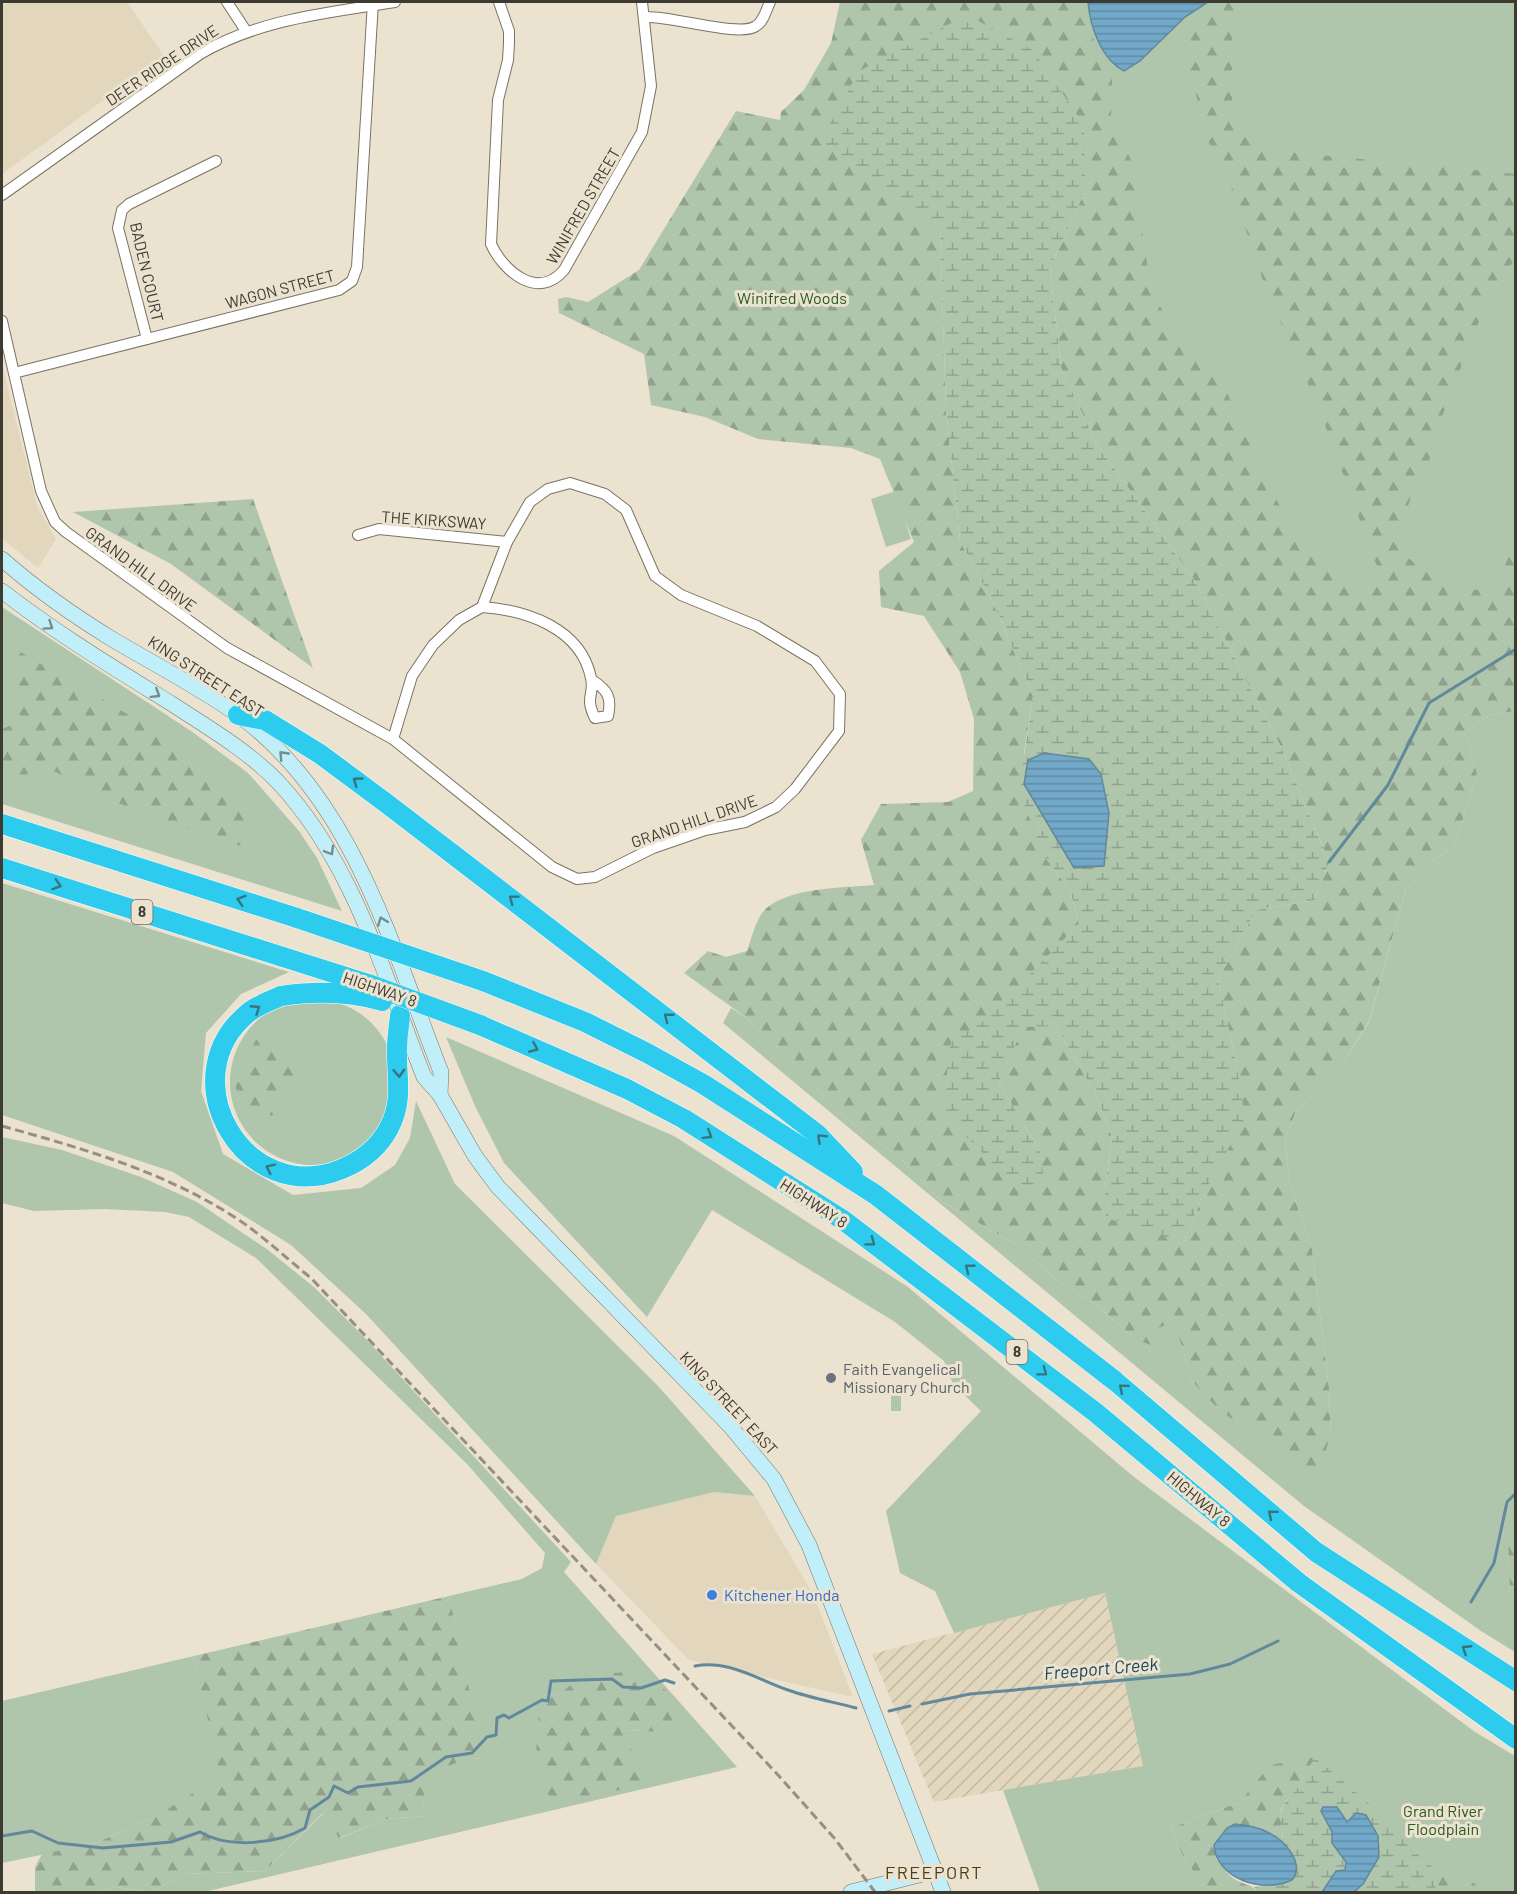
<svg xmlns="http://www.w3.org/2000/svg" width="1517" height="1894" font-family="Barlow,sans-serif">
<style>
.built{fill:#e2d6bc}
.industrial{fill:url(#industrial-furrows)}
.green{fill:#afc6ac;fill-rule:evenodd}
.forest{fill:url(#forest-firs);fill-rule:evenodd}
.wetland{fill:url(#wetland-marsh)}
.water{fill:url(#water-rules);stroke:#62889c;stroke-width:1.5}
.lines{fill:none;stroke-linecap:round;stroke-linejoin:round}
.stream{stroke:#62889c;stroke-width:3}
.minor-casing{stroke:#7b7362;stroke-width:12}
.secondary-casing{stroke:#7b7362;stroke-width:16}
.motorway-casing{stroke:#fff;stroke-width:21}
.minor{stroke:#fff;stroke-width:10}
.secondary{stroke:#c0effa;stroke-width:15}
.motorway{stroke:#2dcbed;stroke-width:20}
.rail{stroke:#969082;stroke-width:3;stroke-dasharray:9 4.5;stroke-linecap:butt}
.motorway-bridge-casing{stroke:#fff;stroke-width:21;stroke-linecap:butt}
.motorway-bridge{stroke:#2dcbed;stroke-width:20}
.oneway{stroke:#788b8c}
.oneway2{stroke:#37747d}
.worship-dot{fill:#6b7280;stroke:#ebe2cf;stroke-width:2}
.shop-dot{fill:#3f7fe0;stroke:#ebe2cf;stroke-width:2}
.labels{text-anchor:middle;stroke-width:6;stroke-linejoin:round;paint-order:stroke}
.shield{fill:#ebe2cf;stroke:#716c61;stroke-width:1.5}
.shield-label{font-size:15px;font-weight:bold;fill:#3d3a32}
.street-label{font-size:16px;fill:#3d3a32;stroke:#ebe2cf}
.park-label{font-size:16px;fill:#275b22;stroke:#ebe2cf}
.worship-label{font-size:16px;fill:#5b616d;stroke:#ebe2cf;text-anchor:start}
.shop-label{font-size:16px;fill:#366cbe;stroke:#ebe2cf;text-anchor:start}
.water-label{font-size:18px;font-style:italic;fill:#16435a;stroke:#ebe2cf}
.neighbourhood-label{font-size:18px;letter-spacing:1.5px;fill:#4c3d15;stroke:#ebe2cf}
</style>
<defs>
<pattern id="industrial-furrows" width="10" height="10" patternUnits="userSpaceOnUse" patternTransform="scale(1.5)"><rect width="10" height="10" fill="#e2d6bc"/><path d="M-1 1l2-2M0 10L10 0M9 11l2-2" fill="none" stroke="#c3b8a2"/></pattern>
<pattern id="forest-firs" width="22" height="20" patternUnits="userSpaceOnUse" patternTransform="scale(1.5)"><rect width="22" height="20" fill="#afc6ac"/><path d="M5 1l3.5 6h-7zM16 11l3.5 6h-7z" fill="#90a28d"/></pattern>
<pattern id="wetland-marsh" width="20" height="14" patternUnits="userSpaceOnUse" patternTransform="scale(1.5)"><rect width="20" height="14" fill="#afc6ac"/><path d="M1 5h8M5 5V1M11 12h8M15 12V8" fill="none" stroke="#90a28d"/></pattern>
<pattern id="water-rules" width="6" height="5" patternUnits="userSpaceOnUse" patternTransform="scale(1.5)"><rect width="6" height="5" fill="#72a9c9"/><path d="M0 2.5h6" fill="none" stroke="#5f8ba4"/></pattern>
</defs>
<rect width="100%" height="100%" fill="#ebe2cf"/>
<g class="built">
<path d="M2 2H127L164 56 2 174Z"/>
<path d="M2 364 37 506 56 539 38 568 2 538Z"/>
<path d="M714 1492 755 1496 813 1594 853 1697 689 1660 596 1564 616 1516Z"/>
</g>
<path class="industrial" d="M1105 1593 1143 1766 934 1802 872 1654Z"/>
<g class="green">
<path d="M1018 2H1515L1516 559 1490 608 1336 628 1131 318 1081 56Z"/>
<path d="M896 491 911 539 886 547 871 499Z"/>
<path d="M2 607 191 731 248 773 299 831 317 858 342 911 2 804Z"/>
<path d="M1515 711 1516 1534 1508 1544 1510 1597 1515 1595V1652L1481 1631 1304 1506 723 1023 731 1008 747 1018 804 1073 835 1110 902 1160 941 1201 1015 1244 1062 1284 1092 1302 1134 1338 1174 1319 1192 1381 1219 1410 1331 1433 1329 1388 1312 1249 1289 1182 1285 1140 1296 1111 1344 1062 1369 1022 1406 889 1435 859 1455 846 1477 773 1465 732 1490 715Z"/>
<path d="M2 883 289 972 241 994 206 1033 201 1091 223 1154 293 1195 361 1188 395 1165 410 1138 416 1101 455 1184 659 1387 755 1496 714 1492 616 1516 596 1564 366 1314 291 1245 173 1172 2 1115Z"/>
<circle cx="313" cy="1082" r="83"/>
<path d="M446 1037 674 1136 908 1287 1134 1477 1475 1732 1515 1756V1892H1287L1364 1800 1271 1765 1240 1802 1171 1828 1185 1861 1211 1892H1040L1003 1790 1143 1766 1105 1593 954 1633 935 1591 900 1573 886 1511 981 1411 953 1384 944 1361 895 1322 712 1210 647 1317 504 1163 475 1106Z"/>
<path d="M2 1137 62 1150 141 1177 197 1202 268 1250 314 1287 364 1337 571 1562 564 1572 737 1767 204 1892H95L115 1887 152 1892 183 1874 265 1871 324 1813 340 1838 385 1819 423 1816 424 1778 466 1758 483 1759 449 1596 522 1579 542 1568 545 1553 467 1464 256 1258 189 1217 165 1212 105 1209 34 1211 2 1203ZM558 1695 660 1732 625 1730 541 1696Z"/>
<rect x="891" y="1394" width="10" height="17"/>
<path d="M194 1656 221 1776 158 1815 94 1844 2 1863V1701Z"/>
</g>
<g class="forest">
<path d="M840 2H1083L1085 21 1112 78 1111 119 1131 160 1152 295 1184 341 1202 354 1221 379 1271 491 1296 532 1328 562 1359 584 1370 585 1382 574 1361 537 1362 526 1321 414 1265 286 1226 171 1207 140 1187 57 1192 27 1203 2H1245L1232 27V119L1256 149 1515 174V261L1504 271 1470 340 1452 394 1441 418 1429 462 1414 487 1402 526 1406 556 1451 592 1497 588 1515 538V711L1490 715 1465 732 1477 773 1455 846 1435 859 1406 889 1369 1021 1344 1062 1296 1111 1285 1140 1289 1182 1312 1249 1329 1388 1331 1433 1318 1477 1219 1410 1192 1381 1174 1320 1157 1329 1150 1345 1134 1338 1092 1302 1062 1284 1015 1244 941 1201 902 1160 835 1110 804 1073 747 1018 684 973 708 951 726 957 747 951C751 940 755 922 763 912 784 887 843 888 874 885L861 840 881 804 948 802 973 791 974 719 960 672 924 616 881 607 879 571 914 542 880 459 851 448 758 439 705 417 651 405 644 354 559 313 558 299 566 297 588 302 639 270 736 111 780 120 781 112 804 90 831 43ZM1085 191 1050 268 1061 368 1096 443 1195 581 1282 749 1329 862 1315 900 1256 910 1218 978 1237 1068 1201 1199 1184 1242 1105 1188 1112 1137 1098 1099 1056 1026H1023L999 1082 1040 1152 952 1042 985 1021 1079 924 1070 890 1044 856 1024 753 1033 696 996 609 960 541 946 411 940 229Z"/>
<path d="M253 499 313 668 171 564 73 512Z"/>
<path d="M10 646C62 677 222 759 242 811 246 820 243 837 244 847L103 798 56 772 16 775 2 769V729L20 722 18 675Z"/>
<path d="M263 1028 298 1072 272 1116 241 1102 233 1080Z"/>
<path d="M1515 1534V1595L1510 1597 1508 1544Z"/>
<path d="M449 1596 484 1759 466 1758 425 1778 423 1816 385 1819 339 1838 323 1813 265 1871 183 1874 152 1892 115 1887 95 1892H35V1867L42 1854 94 1844 158 1815 220 1776 194 1656Z"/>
<path d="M637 1671 667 1691 678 1717 660 1732 625 1730 642 1785 554 1804C529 1768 537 1737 541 1696L558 1695 583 1676Z"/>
<path d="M1315 1757 1299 1786 1286 1801 1280 1812 1283 1842 1266 1831 1215 1857C1221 1866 1227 1874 1236 1880 1244 1885 1252 1884 1258 1892H1211L1185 1861 1171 1828 1240 1802 1270 1765Z"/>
<path d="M1409 1847 1438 1858 1486 1892H1432Z"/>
</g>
<g class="wetland">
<path d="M967 15 1033 50 1084 125 1085 191 1050 268 1061 368 1096 443 1195 581 1282 749 1329 862 1315 900 1256 910 1218 978 1237 1068 1245 1118 1201 1199 1184 1242 1106 1218 1105 1188 1112 1137 1098 1099 1056 1026 1023 1027 999 1082 1040 1152 1045 1188 1012 1183 942 1112 951 1042 985 1020 1079 924 1070 890 1044 856 1019 790 1033 696 996 609 960 541 946 411 940 230 820 142 859 71Z"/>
<path d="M1315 1757 1380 1813 1409 1847 1436 1870 1438 1883 1432 1892H1354L1363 1884 1378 1836 1371 1828 1347 1822 1321 1811 1332 1832V1843L1344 1858 1345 1870 1336 1871 1322 1892H1258L1254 1887 1288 1883 1294 1857 1283 1842 1280 1813 1286 1801 1299 1786Z"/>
</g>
<g class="water">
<path d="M1088 2H1208L1185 17 1140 61 1124 71C1101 59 1090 26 1088 2Z"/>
<path d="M1044 753 1089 759 1101 774 1109 813 1104 866 1074 868 1024 784 1028 760Z"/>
<path d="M1323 1807H1337L1347 1822 1356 1813 1366 1815 1378 1836 1379 1857 1363 1884 1354 1892H1322L1336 1871 1345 1870 1346 1862 1332 1843V1832L1321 1811Z"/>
<path d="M1235 1824C1246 1825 1258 1827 1267 1832 1283 1839 1306 1863 1292 1880 1263 1894 1216 1879 1214 1845L1227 1828Z"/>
</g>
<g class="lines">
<g class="stream">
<path d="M1329 862 1388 785 1429 703 1516 649"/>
<path d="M1471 1602 1494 1563 1507 1502 1516 1493"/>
<path d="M695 1666C727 1659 759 1680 788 1690 810 1698 834 1702 856 1708"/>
<path d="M922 1704 970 1694 1190 1674 1230 1664 1278 1641"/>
<path d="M889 1711 910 1706"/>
<path d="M2 1836 32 1831 58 1843 103 1848 171 1842 200 1832C228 1849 278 1844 305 1828L310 1810 329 1797 334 1786 348 1793 358 1787 411 1781 446 1757 472 1753 487 1737 496 1735 497 1718 504 1715 509 1718 542 1700 548 1701 551 1681 612 1679 623 1687 641 1688 665 1680 674 1683"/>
</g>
<g class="minor-casing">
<g id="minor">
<path d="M227 2 246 31"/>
<path d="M499 2 509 31V43L508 60 498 100 491 244C503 271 538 301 564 270L642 132 651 86 642 2"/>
<path d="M644 17C671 15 739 38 756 26 764 21 766 10 770 2"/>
<path d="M2 195 200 54C260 19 327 13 395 2"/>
<path d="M2 321 41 491 55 522 66 532 227 648 393 739 552 867 577 879 595 877 653 848 705 830 745 822 776 807 795 789 839 731 840 694 815 661 757 626 681 595 655 576 626 510 605 494 570 483 548 489 530 502 507 542 482 607 459 620 433 645 412 676 393 739"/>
<path d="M147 339 118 228 122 210 129 204 216 161"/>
<path d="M14 373 339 290 352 281 357 267 373 2"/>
<path d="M358 535 379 529 507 542"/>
<path d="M482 607C526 610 581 628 591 678 595 695 584 696 595 718L608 716C612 698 608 690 592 680"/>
</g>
</g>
<g class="secondary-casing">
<g id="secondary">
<path d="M2 559C36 589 73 615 112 639 154 664 197 686 237 714 353 798 391 945 441 1072L440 1095"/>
<path d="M2 591C56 633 114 668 172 704 209 728 248 751 278 782 354 863 384 976 424 1077L440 1095 475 1156 498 1187 730 1426 774 1479 809 1545 943 1892"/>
<path d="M851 1892 919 1875 934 1868"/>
</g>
</g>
<g class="motorway-casing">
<g id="motorway">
<path d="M238 715 265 720 320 754 386 803 817 1134 853 1172"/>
<path d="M2 824 297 918"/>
<path d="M2 868 283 957"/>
<path d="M483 981 585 1022 647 1053 703 1084 876 1195 1115 1381 1316 1552 1516 1681"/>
<path d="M281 996C270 1001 258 1005 248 1013 169 1078 245 1209 342 1169 361 1161 379 1147 389 1128 404 1099 396 1077 397 1047 397 1037 399 1026 400 1015"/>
<path d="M480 1025 627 1089 684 1119 843 1220 1095 1412 1299 1583 1516 1739"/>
</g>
</g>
<use href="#minor" class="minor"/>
<use href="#secondary" class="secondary"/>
<use href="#motorway" class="motorway"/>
<path class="rail" d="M2 1126C84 1149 163 1171 236 1218 262 1235 286 1258 311 1278L779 1776 835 1839 875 1892"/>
<g class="motorway-bridge-casing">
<g id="motorway-bridge">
<path d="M297 918 483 981"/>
<path d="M283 957 368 984 480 1025"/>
<path d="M281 996C315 991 348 991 382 1001"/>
</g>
</g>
<use href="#motorway-bridge" class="motorway-bridge"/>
</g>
<defs><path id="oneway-chevron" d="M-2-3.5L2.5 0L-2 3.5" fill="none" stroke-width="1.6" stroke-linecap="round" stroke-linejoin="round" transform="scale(1.5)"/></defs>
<g class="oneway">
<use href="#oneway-chevron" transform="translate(49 626) rotate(34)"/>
<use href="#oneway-chevron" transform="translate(156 694) rotate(32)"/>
<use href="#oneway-chevron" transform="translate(283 755) rotate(-134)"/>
<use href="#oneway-chevron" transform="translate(330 851) rotate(60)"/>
<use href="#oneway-chevron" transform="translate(382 921) rotate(-111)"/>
</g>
<g class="oneway2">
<use href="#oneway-chevron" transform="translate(357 781) rotate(-144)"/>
<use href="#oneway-chevron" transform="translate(57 885) rotate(18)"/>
<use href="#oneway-chevron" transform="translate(513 899) rotate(-143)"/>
<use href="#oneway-chevron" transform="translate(241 900) rotate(-162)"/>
<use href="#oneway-chevron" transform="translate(256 1009) rotate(-33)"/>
<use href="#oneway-chevron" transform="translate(668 1017) rotate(-142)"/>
<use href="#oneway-chevron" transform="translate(534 1048) rotate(23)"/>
<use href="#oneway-chevron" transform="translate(399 1073) rotate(87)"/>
<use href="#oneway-chevron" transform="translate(708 1135) rotate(32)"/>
<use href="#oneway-chevron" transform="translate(821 1138) rotate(-136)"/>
<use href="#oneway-chevron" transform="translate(270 1168) rotate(-154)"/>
<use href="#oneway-chevron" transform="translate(871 1242) rotate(37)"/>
<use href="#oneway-chevron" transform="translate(969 1268) rotate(-142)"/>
<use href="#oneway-chevron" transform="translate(1043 1372) rotate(37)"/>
<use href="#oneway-chevron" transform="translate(1123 1388) rotate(-140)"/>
<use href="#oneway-chevron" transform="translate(1272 1514) rotate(-140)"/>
<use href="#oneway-chevron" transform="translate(1466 1649) rotate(-147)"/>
</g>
<circle class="worship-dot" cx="831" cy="1378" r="6"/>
<circle class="shop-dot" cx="712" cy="1595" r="6"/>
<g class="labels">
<g class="shield">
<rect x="131.5" y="900" width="21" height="24" rx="4.5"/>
<rect x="1006.5" y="1340" width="21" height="24" rx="4.5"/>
</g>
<g class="shield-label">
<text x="142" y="917">8</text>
<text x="1017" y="1357">8</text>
</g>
<g class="street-label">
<text transform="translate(162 65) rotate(-34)" y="6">DEER RIDGE DRIVE</text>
<text transform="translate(583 206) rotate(-60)" y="6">WINIFRED STREET</text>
<text transform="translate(147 272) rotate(77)" y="6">BADEN COURT</text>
<text transform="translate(280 289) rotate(-15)" y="6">WAGON STREET</text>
<text transform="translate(434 520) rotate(4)" y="6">THE KIRKSWAY</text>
<text transform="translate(141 569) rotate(36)" y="6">GRAND HILL DRIVE</text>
<text transform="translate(206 676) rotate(33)" y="6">KING STREET EAST</text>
<text transform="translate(694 821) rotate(-19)" y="6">GRAND HILL DRIVE</text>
<text transform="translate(380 989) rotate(19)" y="6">HIGHWAY 8</text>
<text transform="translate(814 1203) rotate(33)" y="6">HIGHWAY 8</text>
<text transform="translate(729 1403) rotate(47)" y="6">KING STREET EAST</text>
<text transform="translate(1199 1499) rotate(40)" y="6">HIGHWAY 8</text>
</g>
<g class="park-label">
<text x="792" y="304">Winifred Woods</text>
<text x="1443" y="1817">Grand River<tspan x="1443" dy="18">Floodplain</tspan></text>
</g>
<g class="worship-label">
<text x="843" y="1375">Faith Evangelical<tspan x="843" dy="18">Missionary Church</tspan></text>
</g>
<g class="shop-label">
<text x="724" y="1601">Kitchener Honda</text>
</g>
<g class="water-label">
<text transform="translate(1101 1669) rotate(-5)" y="6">Freeport Creek</text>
</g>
<g class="neighbourhood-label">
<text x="934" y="1879">FREEPORT</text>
</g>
</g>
<rect width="1517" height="1894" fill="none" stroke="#3d3a32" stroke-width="6"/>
</svg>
